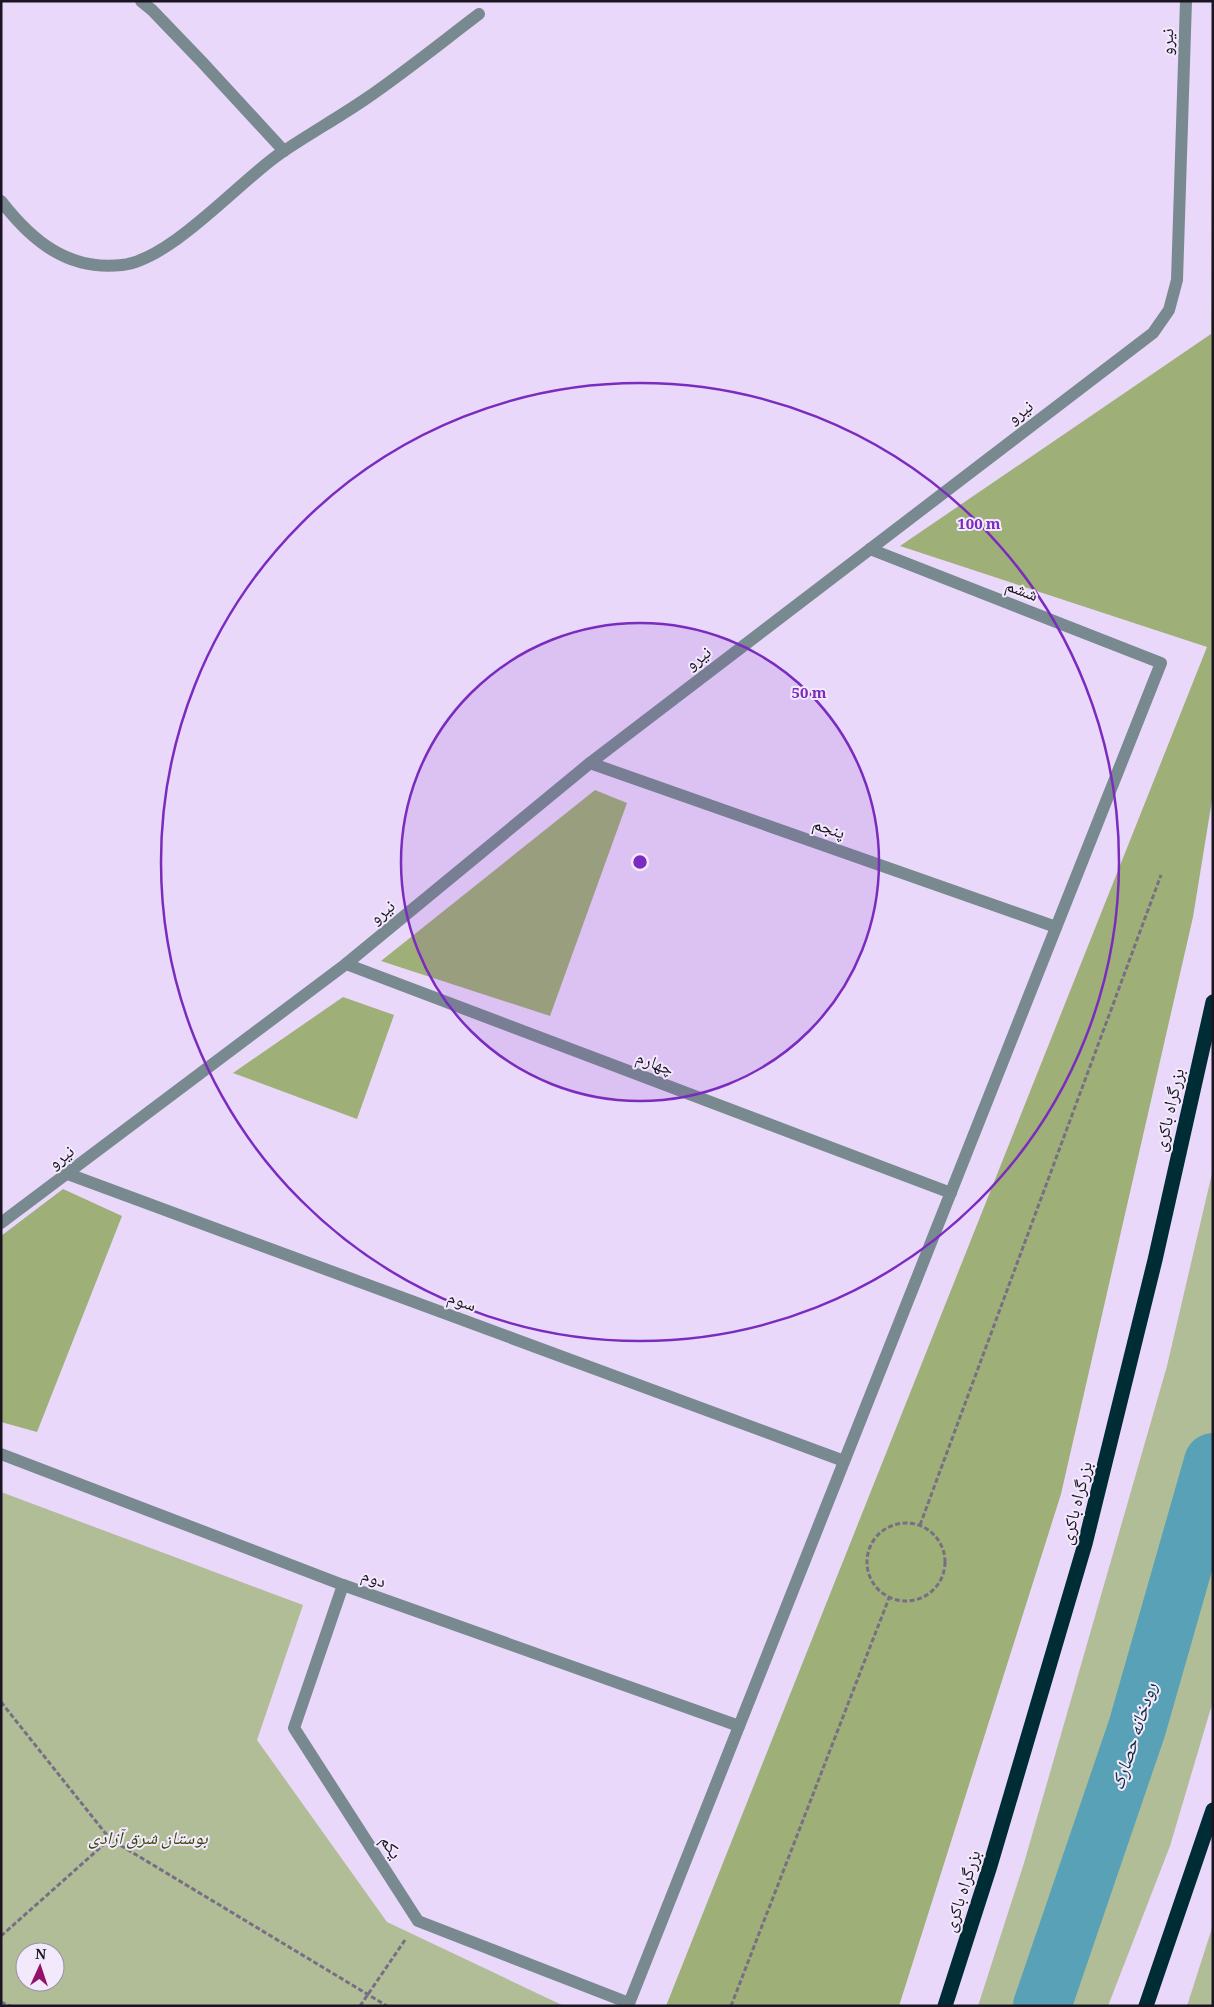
<svg xmlns="http://www.w3.org/2000/svg" width="1214" height="2007" font-family="Georgia,'Noto Naskh Arabic',serif">
<style>
.green{fill:#b1bd97;fill-rule:evenodd}
.forest{fill:#9eaf77}
.lines{fill:none;stroke-linecap:round;stroke-linejoin:round}
.river{stroke:#59a1b7;stroke-width:58}
.path{stroke:#796f84;stroke-width:3;stroke-dasharray:5 2.5;stroke-linecap:butt}
.minor{stroke:#788a8f;stroke-width:12}
.highway{stroke:#002c36;stroke-width:15}
.ring{fill:none;stroke:#7b2cbf;stroke-width:2.5}
.labels{text-anchor:middle;stroke-width:4;stroke-linejoin:round;paint-order:stroke}
.street-label{font-size:18px;fill:#1a1520;stroke:#f3e9fd}
.park-label{font-size:18px;font-style:italic;fill:#354400;stroke:#f3e9fd}
.water-label{font-size:19px;font-style:italic;fill:#0a2e38;stroke:#f3e9fd}
.centre{fill:#7b2cbf;stroke:#f3e9fd;stroke-width:2.5}
.ring-label{font-size:15px;text-anchor:middle;font-weight:bold;fill:#7b2cbf;stroke:#f3e9fd;stroke-width:4;stroke-linejoin:round;paint-order:stroke}
</style>
<rect width="100%" height="100%" fill="#e9d8fa"/>
<g class="green">
<path d="M1213 1169V1701L1170 1846 1108 2006H978L1024 1863 1167 1366Z"/>
<path d="M1 1492 303 1605 257 1740 387 1922 564 2006H1ZM25 1952H55V1982H25Z"/>
<path d="M1213 1925V2006H1187Z"/>
</g>
<g class="forest">
<path d="M1213 8V794L1193 917 1061 1494 899 2006H666L1207 647 900 546 1211 334Z"/>
<path d="M595 790 627 803 550 1016 381 961Z"/>
<path d="M343 997 394 1015 357 1119 233 1073Z"/>
<path d="M63 1189 122 1216 37 1432 1 1422V1236Z"/>
</g>
<g class="lines">
<path class="river" d="M1042 2006 1137 1728 1213 1462"/>
<g class="path">
<circle cx="906" cy="1562" r="39"/>
<path d="M920 1525 1161 875"/>
<path d="M1 1702 110 1839 387 2006"/>
<path d="M1 1936 110 1839"/>
<path d="M1 2002 10 2006"/>
<path d="M360 2006 405 1940"/>
<path d="M731 2006 889 1598"/>
</g>
<g class="minor">
<path d="M141 1 152 10 202 62 284 151"/>
<path d="M1 201C32 241 68 271 122 265 170 260 237 184 278 155 307 135 338 118 367 98 406 71 442 42 479 14"/>
<path d="M590 763 1056 927"/>
<path d="M346 964 951 1193"/>
<path d="M68 1174 844 1461"/>
<path d="M1 1223 346 964 590 763 1153 333 1169 310 1177 280 1186 1"/>
<path d="M1 1454 343 1585 739 1726"/>
<path d="M343 1585 294 1728 418 1921 629 2003"/>
<path d="M628 2006 1161 663 870 549"/>
</g>
<g class="highway">
<path d="M945 2006 990 1866 1085 1544 1155 1260 1213 1002"/>
<path d="M1146 2006 1213 1810"/>
</g>
</g>
<circle cx="640" cy="862" r="239" fill="#7b2cbf" fill-opacity=".12"/>
<g class="ring">
<circle cx="640" cy="862" r="239"/>
<circle cx="640" cy="862" r="479"/>
</g>
<g class="labels">
<g class="street-label">
<text transform="translate(1167 42) rotate(-88)" y="6">نیرو</text>
<text transform="translate(1020 412) rotate(-37)" y="6">نیرو</text>
<text transform="translate(1022 590) rotate(21)" y="6">ششم</text>
<text transform="translate(698 658) rotate(-37)" y="6">نیرو</text>
<text transform="translate(829 828) rotate(19)" y="6">پنجم</text>
<text transform="translate(382 912) rotate(-40)" y="6">نیرو</text>
<text transform="translate(655 1063) rotate(21)" y="6">چهارم</text>
<text transform="translate(1169 1110) rotate(-77)" y="6">بزرگراه باکری</text>
<text transform="translate(61 1157) rotate(-37)" y="6">نیرو</text>
<text transform="translate(462 1301) rotate(20)" y="6">سوم</text>
<text transform="translate(1076 1503) rotate(-76)" y="6">بزرگراه باکری</text>
<text transform="translate(374 1578) rotate(20)" y="6">دوم</text>
<text transform="translate(391 1847) rotate(57)" y="6">یکم</text>
<text transform="translate(962 1891) rotate(-72)" y="6">بزرگراه باکری</text>
</g>
<g class="park-label">
<text x="148" y="1844">بوستان شرق آزادی</text>
</g>
<g class="water-label">
<text transform="translate(1133 1736) rotate(-72)" y="7">رودخانه حصارک</text>
</g>
</g>
<circle cx="640" cy="862" r="8" class="centre"/>
<g class="ring-label">
<text x="979" y="529">100 m</text>
<text x="809" y="698">50 m</text>
</g>
<rect width="1214" height="2007" fill="none" stroke="#1a1520" stroke-width="5"/>
<g transform="translate(40 1967) rotate(3)"><circle r="24" fill="#f3e9fd" stroke="#9c94a5"/>
<path d="M0-4L9 19L0 12L-9 19Z" fill="#94116a"/>
<text y="-8" font-size="14" font-weight="bold" text-anchor="middle" fill="#1a1520">N</text>
</g>
</svg>
